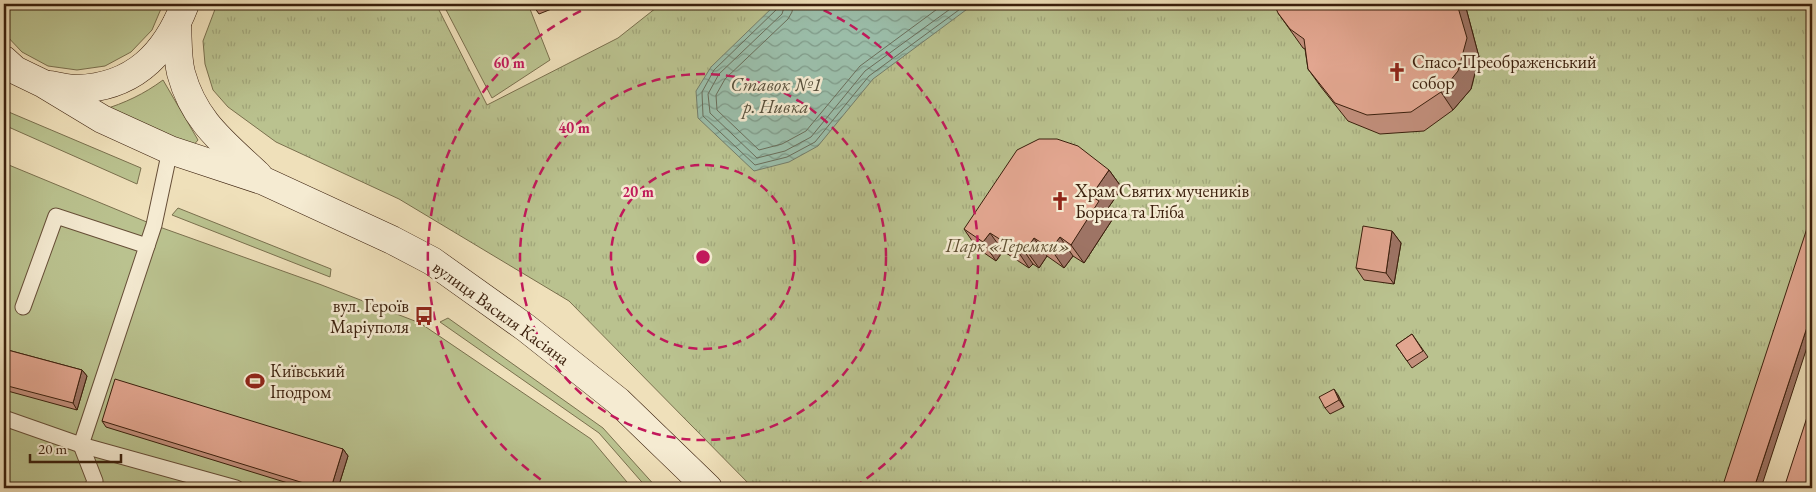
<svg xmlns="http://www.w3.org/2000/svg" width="1816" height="492" font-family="'EB Garamond',serif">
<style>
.green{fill:#bac28f;stroke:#7a704e}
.park{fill:url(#park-tufts);stroke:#7a704e}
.water{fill:url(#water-waves);stroke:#747e6b}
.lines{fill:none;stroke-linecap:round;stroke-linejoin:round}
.shore{stroke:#6a6e5b;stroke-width:1}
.lane-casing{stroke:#674f38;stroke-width:17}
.secondary-casing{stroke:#3a1f0c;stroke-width:29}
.lane{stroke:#f5ebd2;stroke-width:15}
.secondary{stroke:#f5ebd2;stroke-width:28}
.wall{fill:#c28f7c;stroke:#3a1f0c}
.shaded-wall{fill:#9e7465;stroke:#3a1f0c}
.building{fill:#e2a690;stroke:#3a1f0c}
.ring{fill:none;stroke:#c2185b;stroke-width:2.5;stroke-dasharray:9 6}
.labels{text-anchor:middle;stroke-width:5;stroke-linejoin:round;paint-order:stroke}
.poi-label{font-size:18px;fill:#3a1f0c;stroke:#f5ebd2;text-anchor:start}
.park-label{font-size:18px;font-style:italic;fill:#605033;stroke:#f5ebd2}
.street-label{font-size:18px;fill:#3a1f0c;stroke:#f5ebd2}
.water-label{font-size:19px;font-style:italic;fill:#574f3b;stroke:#f5ebd2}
.centre{fill:#c2185b;stroke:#f5ebd2;stroke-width:2.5}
.ring-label{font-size:15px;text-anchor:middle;font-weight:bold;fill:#c2185b;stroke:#f5ebd2;stroke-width:5;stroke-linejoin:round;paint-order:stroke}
</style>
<defs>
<pattern id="park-tufts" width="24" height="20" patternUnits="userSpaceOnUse" patternTransform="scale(1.25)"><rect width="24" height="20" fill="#bac28f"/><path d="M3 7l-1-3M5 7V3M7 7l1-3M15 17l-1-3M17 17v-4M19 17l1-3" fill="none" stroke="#a1a67a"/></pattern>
<pattern id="water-waves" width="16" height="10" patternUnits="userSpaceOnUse" patternTransform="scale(1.25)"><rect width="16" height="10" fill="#9bbeaa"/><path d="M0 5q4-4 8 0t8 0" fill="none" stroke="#7f9a89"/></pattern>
</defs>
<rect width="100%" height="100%" fill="#efe0ba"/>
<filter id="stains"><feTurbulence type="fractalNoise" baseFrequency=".004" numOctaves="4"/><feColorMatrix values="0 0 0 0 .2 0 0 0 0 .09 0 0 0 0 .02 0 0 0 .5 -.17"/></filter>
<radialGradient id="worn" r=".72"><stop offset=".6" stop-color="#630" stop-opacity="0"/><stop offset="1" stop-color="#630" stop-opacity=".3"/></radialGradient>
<g class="green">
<path d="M4 4H163L152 30 131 52 105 66 77 70 48 66 22 52 4 33Z"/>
<path d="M443 4H528L550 60 492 98Z"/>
<path d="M163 80 198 140 191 148 102 110C125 103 144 94 163 80Z"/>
<path d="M4 110 141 168 137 184 4 125Z"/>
<path d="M4 163 154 225 319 284 420 323 591 439 632 488H4Z"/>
<path d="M178 208 331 269 330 277 172 215Z"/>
<path d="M448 318 603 428 657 488H647L599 433 440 322Z"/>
</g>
<path class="park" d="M217 4H436L487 105 618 38 661 4H1812V232L1728 488H753L569 301 399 199 276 142 228 107 213 90 205 64 203 41Z"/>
<path class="water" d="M776 4H974L873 79 818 146 789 162 754 171 698 118 696 91 711 67Z"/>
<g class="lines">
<g class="shore">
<path d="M779 4 777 9 714 70 702 92 703 116 755 165 787 157 815 142 869 76 967 4"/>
<path d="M785 4 782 14 719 74 708 94 710 113 757 158 785 151 811 137 865 71 957 4"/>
<path d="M793 4 792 12 788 19 725 79 716 95 717 110 759 150 782 144 806 131 860 66 944 4"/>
</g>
<g class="lane-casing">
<g id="lane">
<path d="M23 307 56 216 147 246"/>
<path d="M4 418 81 445 236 488"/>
<path d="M92 488 95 481 81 445 154 225 170 150"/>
</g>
</g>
<g class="secondary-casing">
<g id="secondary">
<path d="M177 23C178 39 177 57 181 73 194 121 223 142 258 175"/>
<path d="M4 60 15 70 44 84 102 119 170 150 264 181 392 240 432 261 526 328 618 401 708 488"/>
<path d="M50 85C59 87 69 89 77 89 134 87 166 54 185 4"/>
</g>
</g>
<use href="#lane" class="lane"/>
<use href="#secondary" class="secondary"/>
</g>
<g class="wall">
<path d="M532 4H564L539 14Z"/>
<path d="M1466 8 1479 57 1471 89 1453 110 1424 131 1380 134 1348 121 1321 87 1308 69 1305 49 1303 48 1278 13Z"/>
<path d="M1109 170 1122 188 1106 211 1112 220 1084 263 1073 256 1064 268 1047 256 1039 268 1033 264 1029 268 1003 251 996 261 977 248 964 229Z"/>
<path d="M1392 231 1401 243 1394 284 1364 280 1356 268Z"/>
<path d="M1412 334 1428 357 1412 368 1396 345Z"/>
<path d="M4 349 82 370 87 376 77 410 4 390Z"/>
<path d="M1338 395 1344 407 1330 414 1325 408Z"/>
<path d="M102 421 343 449 348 456 338 488H304L106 427Z"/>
</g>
<g class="shaded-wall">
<path d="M1457 4H1463L1466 8 1479 57 1471 89 1453 110 1441 92Z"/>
<path d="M1109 170 1122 188 1106 211 1112 220 1084 263 1071 245 1091 196Z"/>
<path d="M1392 231 1401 243 1394 284 1386 273Z"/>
<path d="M990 233 1003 251 996 261 983 242Z"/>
<path d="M1060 237 1073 256 1064 268 1051 249Z"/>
<path d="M1034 238 1047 256 1039 268 1026 250Z"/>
<path d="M1020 245 1033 264 1029 268 1017 250Z"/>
<path d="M1812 312V332L1761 488H1754Z"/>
<path d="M82 370 87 376 77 410 73 403Z"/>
<path d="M1334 389 1338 395 1344 407 1339 400Z"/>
<path d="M343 449 348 456 338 488H331Z"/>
</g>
<g class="building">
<path d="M1274 4H1457L1467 38 1458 71 1441 92 1411 112 1367 115 1335 103 1308 69 1304 39 1290 29 1278 13Z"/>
<path d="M1039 139H1057L1078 146 1109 170 1091 196 1099 201 1071 245 1060 237 1051 249 1034 238 1026 250 1020 245 1017 250 990 233 983 242 964 229 1017 150Z"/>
<path d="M1812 213V312L1754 488H1722Z"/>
<path d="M1363 226 1392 231 1386 273 1356 268Z"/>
<path d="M1412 334 1423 351 1407 361 1396 345Z"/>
<path d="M4 349 82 370 73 403 4 385Z"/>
<path d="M115 379 343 449 331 488H320L102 421Z"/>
<path d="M1334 389 1339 400 1325 408 1319 397Z"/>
<path d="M1810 408 1812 409V488H1784Z"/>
</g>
<g class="ring">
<circle cx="703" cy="257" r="92"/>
<circle cx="703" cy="257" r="183"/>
<path d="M553 488A275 275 0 0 1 596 4M810 4A275 275 0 0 1 853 488"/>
</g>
<defs>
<g id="church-bare" transform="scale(1.5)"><path d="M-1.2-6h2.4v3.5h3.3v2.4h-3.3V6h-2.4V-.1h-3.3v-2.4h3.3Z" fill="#8f2418" stroke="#f5ebd2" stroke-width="2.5" paint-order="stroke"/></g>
<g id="bus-bare" transform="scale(1.5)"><path d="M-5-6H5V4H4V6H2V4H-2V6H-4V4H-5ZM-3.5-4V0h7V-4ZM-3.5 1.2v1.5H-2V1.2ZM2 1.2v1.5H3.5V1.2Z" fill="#8f2418" stroke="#f5ebd2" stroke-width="2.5" paint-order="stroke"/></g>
<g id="stadium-bare" transform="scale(1.5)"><path d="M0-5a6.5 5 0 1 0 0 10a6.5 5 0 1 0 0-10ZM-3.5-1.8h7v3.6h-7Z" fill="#8f2418" stroke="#f5ebd2" stroke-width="2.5" paint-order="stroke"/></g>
</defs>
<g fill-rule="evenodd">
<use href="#church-bare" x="1397" y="72"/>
<use href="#church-bare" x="1060" y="201"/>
<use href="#bus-bare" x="424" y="316"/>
<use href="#stadium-bare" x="255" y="381"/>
</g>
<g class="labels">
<g class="poi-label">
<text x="1412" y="68">Спасо-Преображенський<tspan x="1412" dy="21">собор</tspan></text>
<text x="1075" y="197">Храм Святих мучеників<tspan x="1075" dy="21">Бориса та Гліба</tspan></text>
<text x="409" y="312" text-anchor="end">вул. Героїв<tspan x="409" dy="21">Маріуполя</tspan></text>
<text x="270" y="377">Київський<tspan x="270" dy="21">Іподром</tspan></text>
</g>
<g class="park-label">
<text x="1008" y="252">Парк «Теремки»</text>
</g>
<g class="street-label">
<text transform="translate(501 313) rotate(36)" y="6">вулиця Василя Касіяна</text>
</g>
<g class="water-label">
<text x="776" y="91">Ставок №1<tspan x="776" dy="22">р. Нивка</tspan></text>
</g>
</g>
<circle cx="703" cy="257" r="8" class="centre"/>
<g class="ring-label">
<text x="509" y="68">60 m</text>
<text x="574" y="133">40 m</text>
<text x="638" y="197">20 m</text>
</g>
<rect width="1816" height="492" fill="none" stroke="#efe0ba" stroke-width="20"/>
<rect x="5" y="5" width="1806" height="482" fill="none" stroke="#3a1f0c" stroke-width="2.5"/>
<rect x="10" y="10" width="1796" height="472" fill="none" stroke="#3a1f0c"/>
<path d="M30 454v8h91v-8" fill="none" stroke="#3a1f0c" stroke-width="2.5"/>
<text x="38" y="454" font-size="15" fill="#3a1f0c" stroke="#f5ebd2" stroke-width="4" paint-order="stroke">20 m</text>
<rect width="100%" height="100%" filter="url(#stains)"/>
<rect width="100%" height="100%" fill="url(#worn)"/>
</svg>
